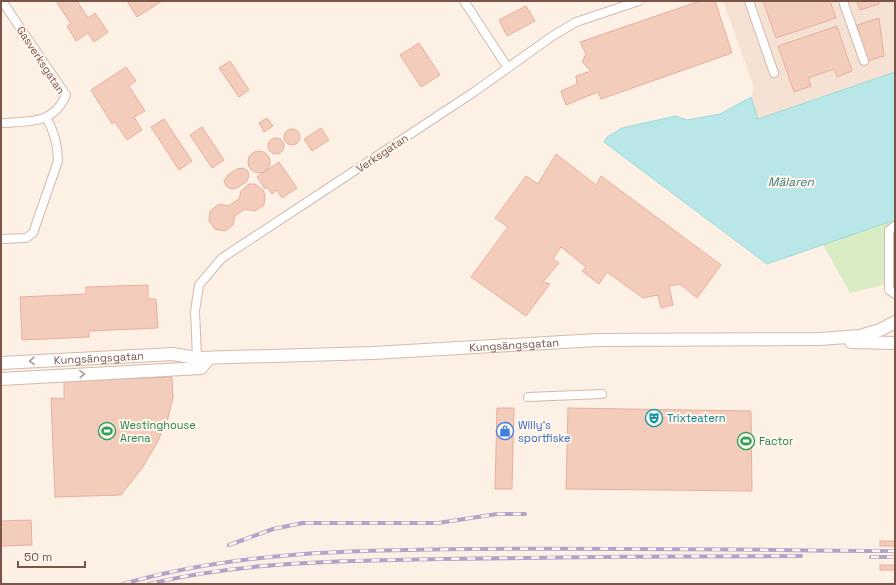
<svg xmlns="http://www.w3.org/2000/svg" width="896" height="585" font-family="'Space Grotesk',sans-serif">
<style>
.residential{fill:#f5e2d4}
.green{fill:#d9ecc3}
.water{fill:#b9e7e8;stroke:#9fd9db}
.building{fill:#f4ccbc;stroke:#e8af9c}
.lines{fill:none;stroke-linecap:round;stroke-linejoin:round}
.minor-casing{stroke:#d2baae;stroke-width:10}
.secondary-casing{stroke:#d5b9ab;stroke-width:14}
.minor{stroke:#fff;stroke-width:8}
.secondary{stroke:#fff;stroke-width:12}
.rail-casing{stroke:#b3a3c8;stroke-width:4}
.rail{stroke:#fff6ed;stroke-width:2.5;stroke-dasharray:8;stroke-linecap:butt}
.oneway{stroke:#ae9892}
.labels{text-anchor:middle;stroke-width:4;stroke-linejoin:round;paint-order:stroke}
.street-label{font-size:11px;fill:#785449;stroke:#fff6ed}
.culture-label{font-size:11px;fill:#0d838f;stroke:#fff6ed;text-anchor:start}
.leisure-label{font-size:11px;fill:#27864d;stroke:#fff6ed;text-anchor:start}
.shop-label{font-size:11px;fill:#366cbe;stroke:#fff6ed;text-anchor:start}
.water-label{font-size:12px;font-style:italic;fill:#3c7b7e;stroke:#fff6ed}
</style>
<rect width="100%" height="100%" fill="#fdf1e6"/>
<path class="residential" d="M723 1H895V72L758 119 751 97 754 88Z"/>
<path class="green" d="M895 219V282L850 293 823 244Z"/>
<path class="water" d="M895 72V220L767 264 604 142 607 137 622 128 676 116 687 120 720 114 751 97 758 119Z"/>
<g class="building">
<path d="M56 1H77L88 18 95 13 108 32 94 42 88 33 76 41 67 26 71 24Z"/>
<path d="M127 1H162L137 17Z"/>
<path d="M700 1H715L732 53 601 99 598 92 566 105 561 91 577 84 576 76 591 71 582 62 586 54 580 42Z"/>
<path d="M763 1H830L836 18 776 38Z"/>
<path d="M857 1H878L879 4 860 10Z"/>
<path d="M526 6 535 21 507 36 499 20Z"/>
<path d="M879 18 884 56 867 61 857 25Z"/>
<path d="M837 26 852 71 837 77 834 69 808 78 811 86 794 92 778 46Z"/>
<path d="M419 43 440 75 421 87 400 55Z"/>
<path d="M230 61 249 90 239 97 219 68Z"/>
<path d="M126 67 136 81 129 86 145 111 134 117 142 130 127 140 115 122 112 124 91 90Z"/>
<path d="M267 118 273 126 264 132 259 123Z"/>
<path d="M164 119 192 161 179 170 151 127Z"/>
<path d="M202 127 224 160 212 168 190 135Z"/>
<path d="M321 128 329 140 312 151 304 139Z"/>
<circle cx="292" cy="137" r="8"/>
<circle cx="276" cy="146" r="8"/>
<circle cx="259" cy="162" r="11"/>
<path d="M556 154 596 185 601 176 721 265 697 298 680 284 669 286 673 305 661 308 658 295 643 298 607 272 599 284 582 271 586 267 561 247 553 259 559 263 543 282 550 284 526 316 471 277 508 227 495 218 526 176 538 184Z"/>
<path d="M279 162 297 188 282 198 277 190 272 194 267 187 265 189 257 177Z"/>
<path d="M243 168 248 171 249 177 246 182 237 188 231 189 226 186 224 181 228 175 237 169Z"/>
<path d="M249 184H255L263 190 265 195 264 205 255 211 245 209 235 216 233 225 225 231 215 229 209 221 210 211 219 204 228 206 239 199 241 191Z"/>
<path d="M148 285V299H156L158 328 89 331V337L22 340 20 297 86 294V287Z"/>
<path d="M172 377 173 397 168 418 157 443 142 468 121 495 55 497 51 398 64 399V381Z"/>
<path d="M497 408H514L512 489H495Z"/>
<path d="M568 408 751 411 752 491 566 489Z"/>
<path d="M31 520 32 545 1 546V521Z"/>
<rect x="880" y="541" width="15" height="5"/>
<rect x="880" y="565" width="15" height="5"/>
</g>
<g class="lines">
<g class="minor-casing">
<g id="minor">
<path d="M464 1 508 68"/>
<path d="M749 1 774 73"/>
<path d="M843 1 864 61"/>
<path d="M1 123C29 121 53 125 66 95L2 1"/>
<path d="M895 226 889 230V290L895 294"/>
<path d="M1 239 26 238 33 233 58 161C58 145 54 131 46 117"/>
<path d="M197 358 195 311 199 285 222 258 474 92 551 37 576 22 639 1"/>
<path d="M528 397 602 394"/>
</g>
</g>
<g class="secondary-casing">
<g id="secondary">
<path d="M851 342 895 343"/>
<path id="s1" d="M1 363 173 354 197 358 373 353 597 340 820 339 860 336 880 330 895 322"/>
<path d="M1 379 201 368 209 358"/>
</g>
</g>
<use href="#minor" class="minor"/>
<use href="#secondary" class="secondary"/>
<g class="rail-casing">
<g id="rail">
<path d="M229 545 273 529 303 523H438L497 514H525"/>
<path d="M871 557H895"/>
<path d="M123 584C240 550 365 550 486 549 622 548 759 550 895 551"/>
<path d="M149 584C244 561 343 561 440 559 560 557 681 556 801 556"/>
</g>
</g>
<use href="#rail" class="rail"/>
</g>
<defs><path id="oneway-chevron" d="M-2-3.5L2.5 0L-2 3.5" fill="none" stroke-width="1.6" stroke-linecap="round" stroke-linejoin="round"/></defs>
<g class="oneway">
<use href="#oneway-chevron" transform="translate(32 361) rotate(177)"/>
<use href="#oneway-chevron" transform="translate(82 374) rotate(-3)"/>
</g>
<defs>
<g id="theatre-ring" transform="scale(0.9)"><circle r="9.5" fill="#fff6ed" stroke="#0f9aa8" stroke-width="1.5"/><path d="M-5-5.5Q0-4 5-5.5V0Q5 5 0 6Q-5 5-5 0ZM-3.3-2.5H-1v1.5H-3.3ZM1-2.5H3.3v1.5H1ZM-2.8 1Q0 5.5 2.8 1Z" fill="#0f9aa8"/></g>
<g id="stadium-ring" transform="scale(0.9)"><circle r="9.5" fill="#fff6ed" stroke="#2e9e5b" stroke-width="1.5"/><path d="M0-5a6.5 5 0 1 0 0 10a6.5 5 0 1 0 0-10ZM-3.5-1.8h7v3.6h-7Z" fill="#2e9e5b"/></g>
<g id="shop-ring" transform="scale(0.9)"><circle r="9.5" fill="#fff6ed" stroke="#3f7fe0" stroke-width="1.5"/><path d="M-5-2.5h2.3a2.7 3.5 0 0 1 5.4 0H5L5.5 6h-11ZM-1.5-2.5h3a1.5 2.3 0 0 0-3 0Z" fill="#3f7fe0"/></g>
</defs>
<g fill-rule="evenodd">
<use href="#theatre-ring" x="654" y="418"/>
<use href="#stadium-ring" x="107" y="431"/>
<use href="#shop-ring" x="505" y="431"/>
<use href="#stadium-ring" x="746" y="441"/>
</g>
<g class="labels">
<g class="street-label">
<text transform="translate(41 60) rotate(57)" y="4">Gasverksgatan</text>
<text transform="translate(382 153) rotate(-34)" y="4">Verksgatan</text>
<text dy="4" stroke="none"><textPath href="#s1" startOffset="514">Kungsängsgatan</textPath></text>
<text dy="4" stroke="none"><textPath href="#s1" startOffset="98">Kungsängsgatan</textPath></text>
</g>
<g class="culture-label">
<text x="667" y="422">Trixteatern</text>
</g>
<g class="leisure-label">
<text x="120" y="429">Westinghouse<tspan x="120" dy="13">Arena</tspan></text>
<text x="759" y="445">Factor</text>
</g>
<g class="shop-label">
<text x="518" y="429">Willy's<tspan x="518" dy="13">sportfiske</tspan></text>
</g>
<g class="water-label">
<text x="791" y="186">Mälaren</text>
</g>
</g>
<rect width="896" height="585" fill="none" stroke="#785449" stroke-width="4"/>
<path d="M18 561v6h67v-6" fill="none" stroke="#785449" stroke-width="2"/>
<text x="24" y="561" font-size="12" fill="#785449" stroke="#fff6ed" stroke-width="3" paint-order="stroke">50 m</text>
</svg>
